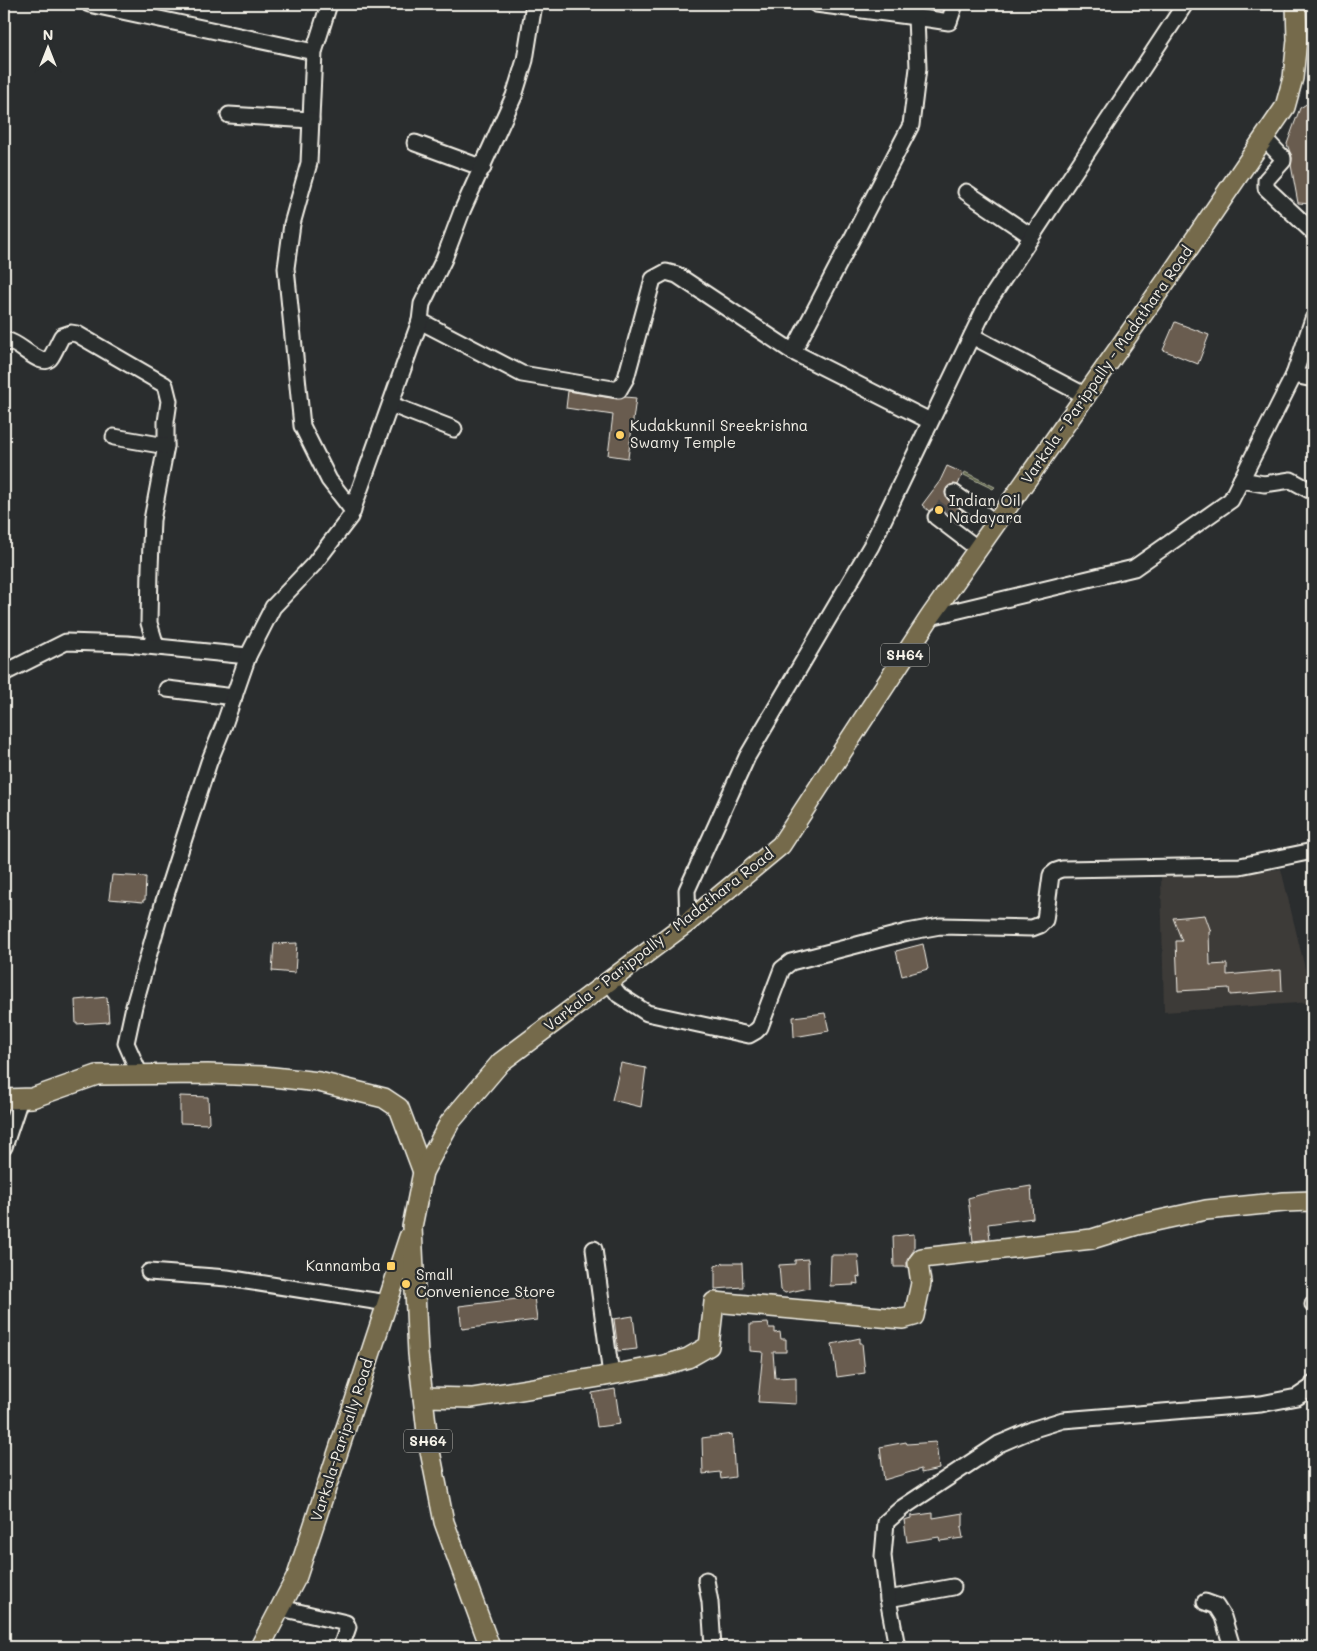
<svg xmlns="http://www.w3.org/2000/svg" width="1317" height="1651" font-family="Mali,sans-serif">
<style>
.built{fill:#3d3b38}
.green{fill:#656b50;stroke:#acae9c}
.building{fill:#695b50;stroke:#f4f1e8}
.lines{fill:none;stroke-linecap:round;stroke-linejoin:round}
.minor-tunnel{stroke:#484a4a;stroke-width:15;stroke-dasharray:15 8;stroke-linecap:butt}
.minor-casing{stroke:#f4f1e8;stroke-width:19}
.major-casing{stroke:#f4f1e8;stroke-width:22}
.minor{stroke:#2a2d2e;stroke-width:15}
.major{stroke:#746b4b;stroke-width:19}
.poi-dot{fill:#ffd166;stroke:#2a2d2e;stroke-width:2}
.labels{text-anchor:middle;stroke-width:4.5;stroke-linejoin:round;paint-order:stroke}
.shield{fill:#2a2d2e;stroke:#b7b6b0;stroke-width:1}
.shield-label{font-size:14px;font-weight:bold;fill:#f4f1e8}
.street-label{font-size:15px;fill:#f4f1e8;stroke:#2a2d2e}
.poi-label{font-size:15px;fill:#f4f1e8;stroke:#2a2d2e;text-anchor:start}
</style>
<rect width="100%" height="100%" fill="#2a2d2e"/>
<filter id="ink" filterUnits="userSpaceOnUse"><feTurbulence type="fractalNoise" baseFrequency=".02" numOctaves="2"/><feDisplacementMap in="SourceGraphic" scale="10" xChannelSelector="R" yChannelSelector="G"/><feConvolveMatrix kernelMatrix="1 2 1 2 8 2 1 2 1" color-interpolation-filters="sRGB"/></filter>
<g filter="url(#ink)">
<path class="built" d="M1281 869 1313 1002 1164 1012 1161 876Z"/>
<path class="green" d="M965 472 995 487 993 489 964 475Z"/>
<g class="building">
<path d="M1313 100V204L1298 203 1291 165 1292 158 1287 144 1300 108Z"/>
<path d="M1175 322 1209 335 1198 364 1163 350Z"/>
<path d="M568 391 617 399 625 397 636 398 628 458 608 455 613 415 566 408Z"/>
<path d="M947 466 963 473 958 485H950L945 492 948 500 963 511 956 520 941 509 937 508 929 511 922 505 940 481Z"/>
<path d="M112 875 146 877 145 900H143V902L109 899Z"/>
<path d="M1205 915 1211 932H1209L1210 965 1227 964V975L1281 970 1282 991 1230 995 1229 988 1178 991 1176 941H1182L1173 918Z"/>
<path d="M297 943 295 973 272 971 274 944Z"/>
<path d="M923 944 928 969 902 976 896 951Z"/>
<path d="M107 997 109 1022 76 1024 75 1000Z"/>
<path d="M825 1013 829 1031 794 1037 793 1017Z"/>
<path d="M621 1063 646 1068 641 1107 612 1100Z"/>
<path d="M180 1096 208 1097 209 1122 207 1124 180 1123Z"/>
<path d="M1031 1186 1033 1218 988 1224 990 1239 973 1241 968 1198 983 1194Z"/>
<path d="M914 1234V1250L907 1260V1267H894L893 1236Z"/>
<path d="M831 1255H858L860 1277 857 1276 858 1284 853 1283 854 1285 830 1286Z"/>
<path d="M808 1259 809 1288 785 1293 781 1290 779 1265 795 1264V1260Z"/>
<path d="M724 1263H742L743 1287 715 1289V1266Z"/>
<path d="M534 1297 537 1320 462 1329 459 1306Z"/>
<path d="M633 1316 637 1349 618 1351 614 1319Z"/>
<path d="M768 1323 769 1328H775V1333L780 1332 781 1339H786V1352H773L775 1378 796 1377V1404L758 1402 763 1352 750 1351V1324Z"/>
<path d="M860 1338V1343H862L865 1373 837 1377 832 1344Z"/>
<path d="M615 1389 620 1424 597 1427 592 1393Z"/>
<path d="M732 1434 735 1477 721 1479 720 1472 703 1474 702 1438Z"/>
<path d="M906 1442 907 1444 936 1442 939 1469 921 1473V1469L884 1480 880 1447Z"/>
<path d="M933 1513V1518L963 1513V1526L961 1527 963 1538 940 1541 939 1537 907 1542 904 1520 911 1518V1516Z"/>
</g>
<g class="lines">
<path class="minor-tunnel" d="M936 517 954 493"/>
<g class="minor-casing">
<g id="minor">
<path d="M89 4 314 52"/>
<path d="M329 4 314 52 309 163 292 224 286 268 302 426 329 480 353 511"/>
<path d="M916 17 949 22 955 4"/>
<path d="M229 115 311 120"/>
<path d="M1264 138 1283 158V161L1266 180V188L1313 232"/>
<path d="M415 143 483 168"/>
<path d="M966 192 1031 236"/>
<path d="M420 321 522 374 619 390 626 378 653 279 666 272 677 275 793 352 930 421"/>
<path d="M972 336 1086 396"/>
<path d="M4 344 8 341C20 343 43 370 51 357 55 351 58 343 62 336L71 333 77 334 165 385 169 401 166 422V446L152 520 150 568 149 623 156 646"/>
<path d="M793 352 911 125 918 68 916 17 816 4"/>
<path d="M1294 375 1313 379"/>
<path d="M392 405 454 429"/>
<path d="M114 437 166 446"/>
<path d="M1241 480 1264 484 1291 480 1313 492"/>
<path d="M954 493 996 523"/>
<path d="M936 517 978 549"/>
<path d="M930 617 1134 568 1231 500 1294 375 1313 319"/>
<path d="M4 673 66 642 127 644 248 656"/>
<path d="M167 689 234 697"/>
<path d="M688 922 687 890 747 757 871 546 987 304 1185 4"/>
<path d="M608 981 619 995 647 1013 749 1035 756 1031 760 1027 782 969 791 962 907 932 940 926 1032 928 1040 925 1045 920 1051 875 1056 871 1062 869 1240 866 1313 851"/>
<path d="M140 1075 126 1043 134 1006 163 904 188 826 209 762 224 725 248 656 273 607 314 564 350 517 420 321 422 304 444 259 462 211 514 96 525 60 534 4"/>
<path d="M4 1147 20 1099"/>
<path d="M594 1249 611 1375"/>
<path d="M149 1272 227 1278 387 1303"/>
<path d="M1313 1304V1305"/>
<path d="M706 1580 710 1602 713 1647"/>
<path d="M888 1599 953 1587"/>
<path d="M1205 1602 1216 1606 1223 1617 1232 1647"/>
<path d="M281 1608 346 1623 348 1627 341 1647"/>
<path d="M897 1647 888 1599 883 1556 886 1522 902 1508 999 1444 1034 1429 1063 1420 1261 1404 1297 1397 1312 1387 1313 1384"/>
</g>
</g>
<g class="major-casing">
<g id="major">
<path d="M4 1099 32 1098 97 1075 208 1074 264 1076 319 1082 384 1098 399 1108 423 1172"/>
<path d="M423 1397 472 1398 600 1377 664 1365 688 1358 709 1346 714 1302 903 1319 914 1316 921 1283 918 1263 922 1258 1092 1239 1137 1225 1206 1210 1284 1202 1313 1201"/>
<path d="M260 1647 297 1576 409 1237"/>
<path d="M490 1647 444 1522 428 1441 418 1354 412 1227 423 1172 450 1122 501 1062 688 922 781 845 930 617 1169 277 1285 107 1293 78 1297 40 1296 4"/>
</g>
</g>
<use href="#minor" class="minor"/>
<use href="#major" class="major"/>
</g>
</g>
<g class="poi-dot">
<circle cx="620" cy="435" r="5"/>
<circle cx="939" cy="510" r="5"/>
<rect x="386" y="1261" width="10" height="10" rx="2.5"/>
<circle cx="406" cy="1284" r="5"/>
</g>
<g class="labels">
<g class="shield">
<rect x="881" y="643.5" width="48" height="23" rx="4"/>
<rect x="404" y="1429.5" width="48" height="23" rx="4"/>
</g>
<g class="shield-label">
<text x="905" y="660">SH64</text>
<text x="428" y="1446">SH64</text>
</g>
<g class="street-label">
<text transform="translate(1107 365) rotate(-55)" y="5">Varkala - Parippally - Madathara Road</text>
<text transform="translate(659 940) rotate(-38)" y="5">Varkala - Parippally - Madathara Road</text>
<text transform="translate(342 1440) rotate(-72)" y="5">Varkala-Paripally Road</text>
</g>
<g class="poi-label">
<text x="630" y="431">Kudakkunnil Sreekrishna<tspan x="630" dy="17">Swamy Temple</tspan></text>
<text x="949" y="506">Indian Oil<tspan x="949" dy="17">Nadayara</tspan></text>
<text x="381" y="1271" text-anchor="end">Kannamba</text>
<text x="416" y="1280">Small<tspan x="416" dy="17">Convenience Store</tspan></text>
</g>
</g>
<rect width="1317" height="1651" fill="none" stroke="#2a2d2e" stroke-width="20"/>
<rect x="10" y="10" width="1297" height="1631" fill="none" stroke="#f4f1e8" stroke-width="2" filter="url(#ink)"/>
<g transform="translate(48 48)" stroke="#2a2d2e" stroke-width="4" paint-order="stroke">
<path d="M0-4L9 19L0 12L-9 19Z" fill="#f4f1e8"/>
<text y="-8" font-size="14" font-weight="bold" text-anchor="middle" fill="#f4f1e8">N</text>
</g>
</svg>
